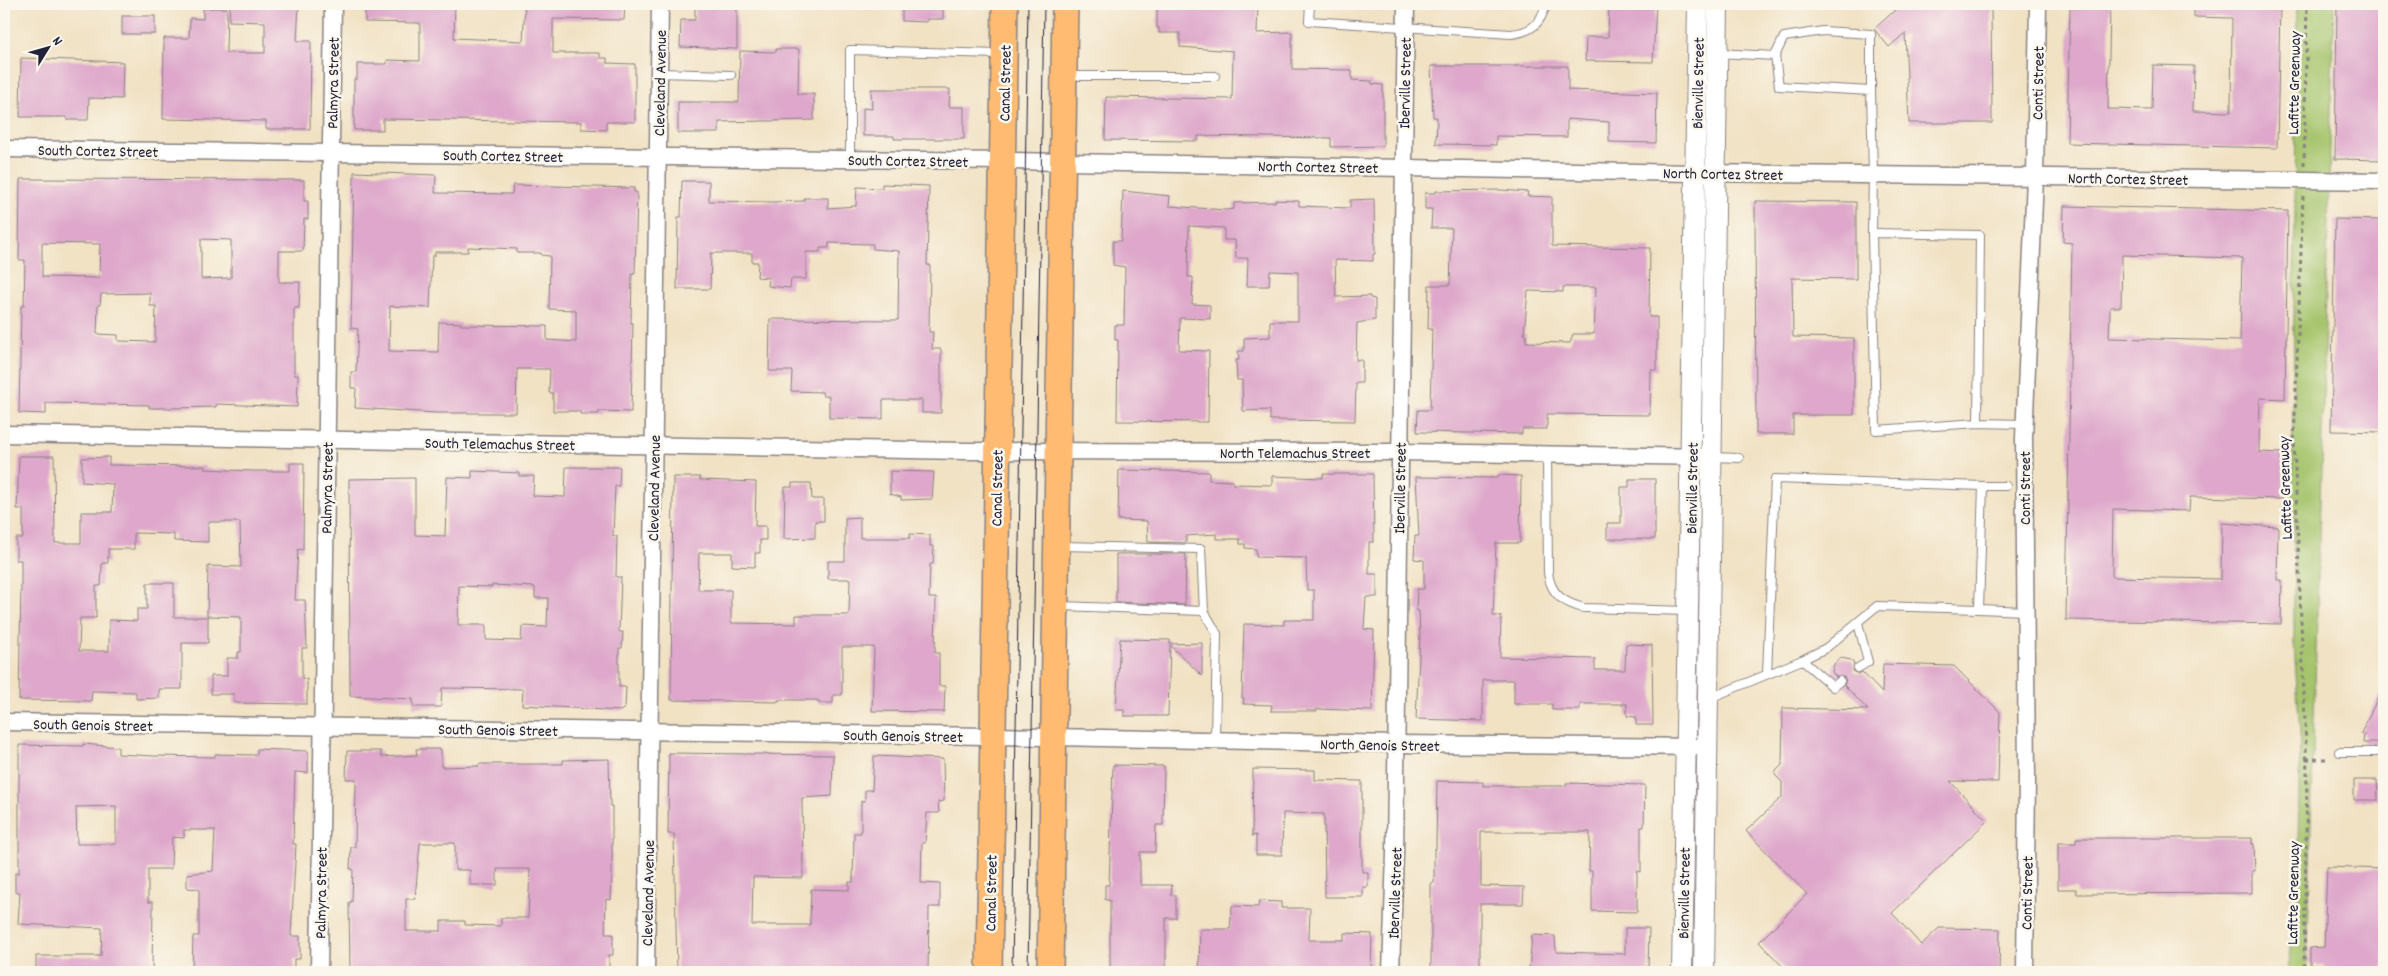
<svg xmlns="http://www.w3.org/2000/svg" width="2388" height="976" font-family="Dekko,sans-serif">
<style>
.green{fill:#a5c46c;stroke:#647354}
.building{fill:#dea7cb;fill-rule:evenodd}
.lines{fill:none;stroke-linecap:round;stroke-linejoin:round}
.service-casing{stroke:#8a8280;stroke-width:10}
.minor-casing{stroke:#8a8280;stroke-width:19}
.tertiary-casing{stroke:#8a8280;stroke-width:22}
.primary-casing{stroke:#8a8280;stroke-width:28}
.path{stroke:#8a8280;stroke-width:3;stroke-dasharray:4 4;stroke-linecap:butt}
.service{stroke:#fff;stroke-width:8}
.minor{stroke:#fff;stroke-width:16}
.tertiary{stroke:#fff;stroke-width:20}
.primary{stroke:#ffbb71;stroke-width:25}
.tram{stroke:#22223b;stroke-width:1}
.labels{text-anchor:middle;stroke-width:5;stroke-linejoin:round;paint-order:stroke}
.street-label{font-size:16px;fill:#22223b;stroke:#fbf7ec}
</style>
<rect width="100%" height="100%" fill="#fbf7ec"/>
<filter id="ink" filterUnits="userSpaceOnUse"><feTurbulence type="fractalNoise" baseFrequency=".02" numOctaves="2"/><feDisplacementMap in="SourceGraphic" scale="10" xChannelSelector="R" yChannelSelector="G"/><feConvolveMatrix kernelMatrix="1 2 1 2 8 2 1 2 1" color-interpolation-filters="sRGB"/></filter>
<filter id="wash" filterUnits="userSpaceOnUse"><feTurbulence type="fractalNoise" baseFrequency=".0096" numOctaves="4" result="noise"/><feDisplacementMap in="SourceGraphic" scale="20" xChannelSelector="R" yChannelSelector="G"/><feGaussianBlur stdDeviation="1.12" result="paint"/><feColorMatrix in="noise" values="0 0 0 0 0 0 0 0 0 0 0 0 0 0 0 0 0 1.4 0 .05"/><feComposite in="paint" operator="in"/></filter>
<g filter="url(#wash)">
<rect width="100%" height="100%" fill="#f1e2c4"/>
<path class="green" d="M2297 4H2334L2307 972H2288L2297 900 2300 733 2294 645V532L2292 511Z"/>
<g id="blocks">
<g class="building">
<path d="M230 4H299L297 41H311L310 129H266V121L163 119 164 38H189L190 18 203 19V8H227L226 53H265V22L229 21Z"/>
<path d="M365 4H455L454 38 523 41 525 4H625L624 20 553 19V53H600V58H607V63L635 64V122H606V130L581 129V122L383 119V130H354V79H357V64H387V60L420 61V23L365 22Z"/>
<path d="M695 4H737V49L680 47 681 20H695Z"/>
<path d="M902 4H943V19H927V22L902 21Z"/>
<path d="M1160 4H1258L1257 33 1292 32V69L1352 70V80L1372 81V84L1383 85V146L1331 147V138L1198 136V141L1105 140 1106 97 1232 99 1233 51 1180 47V33H1159V28H1157V9H1160Z"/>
<path d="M1609 4H1656L1653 62 1585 61 1586 37H1608Z"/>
<path d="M1902 4H1991L1992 123H1909L1905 33 1889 47 1874 29Z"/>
<path d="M2070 4H2110L2108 109 2152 110 2153 65 2194 66 2193 111 2231 112 2232 18 2194 17V4H2280L2277 148 2067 143Z"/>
<path d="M2337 4H2384V160L2335 159Z"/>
<rect x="122" y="16" width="33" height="18"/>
<path d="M776 49H799L798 94H814V120L719 122V133H678V102H739L740 51 776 52Z"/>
<path d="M21 58 123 62 122 99 89 98 88 120H67V117H20Z"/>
<path d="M1431 66H1568V90L1657 93 1656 143 1609 142V122L1567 119V137L1496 136V145L1436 144 1437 117H1433Z"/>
<path d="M871 89H950L949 107H964V139H894V136H863V108L872 109Z"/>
<path d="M354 172 436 175 435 193 512 194 513 185 634 188V192H637L635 274H632L631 323H633L631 412 599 411V414H580V411H553V393H549L550 369H517L516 413H436L355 408 356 388H351V372H356L358 329 351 328ZM468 247 517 249V253H541V255L550 256 549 309 576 310V342L547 340V326L461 325V323L439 322 438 352 389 351 390 306 430 308 432 256H435V252H468Z"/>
<path d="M20 179 304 180V201H308V219H304L303 251H279V282H300L299 308H294V375H298L297 407 216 404V407L172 408H149V405L46 403V414L19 413 21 306H24L25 260H19ZM201 239 231 240V278L201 279ZM42 243 100 244 99 278 42 277ZM150 293V306H156L155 342 118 341V335L97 334 98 305H100L101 294Z"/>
<path d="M682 181H709V201L771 202 804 201V198H828V208L856 206 857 187 882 188V184L929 186 927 265H930L929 332H933L932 349H941V413H922V400H883V419L829 418V396H823L822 392 791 391 792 371H769L770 319 898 320 899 251 873 249V244L829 243V248H820V252H806V279H791L790 288 768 286 769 278 757 277 758 262H752V253H711L710 289H677L678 217H681Z"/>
<path d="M1501 190 1528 192 1527 196 1552 197V246L1650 248 1649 317H1657V370H1651L1650 415 1547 414V429H1522V434L1417 432 1418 410H1430L1432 329H1428L1429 285H1450L1452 228H1431L1432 209H1425V193H1436V191ZM1563 287H1596L1594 334H1573L1570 343 1526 342V334H1524L1528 291 1563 292Z"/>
<path d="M1123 191 1170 196 1169 206 1226 210 1234 209V203L1275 202V200L1299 201V206L1350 208V200L1374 199 1375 254H1373V261L1335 260 1336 297 1370 296V298L1375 299V320L1357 323 1356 360H1362V383H1356L1355 421 1270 420V410L1243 411 1242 380H1237L1236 360H1239L1238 351H1244V338L1270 337V321H1298V272L1270 271 1269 286H1247L1248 258H1236L1235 240H1224V228L1189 226 1188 277H1193L1192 304 1210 305V319L1180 318 1179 350 1209 351 1208 422 1117 421 1118 340H1115V325H1124L1125 267 1113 265V241H1121Z"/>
<path d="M1755 201 1856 202V279L1792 278 1793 337 1854 338V415H1793V434H1756Z"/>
<path d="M2064 206 2288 211 2285 399 2260 398 2259 452 2284 453 2283 499 2190 497 2189 511 2113 509 2112 577 2221 579 2222 523 2278 527 2277 580H2282L2281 624 2066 620 2072 243 2063 242ZM2122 255 2242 258 2240 341 2109 338 2110 307H2121Z"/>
<path d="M2335 219 2384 220V432L2331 431Z"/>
<path d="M19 456H54L55 543H81V512H112L113 484 82 482V458L109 457V465L205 466 204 469 253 471H290V463H304L303 550 298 549 295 600H305L307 648H302V679H307V704L234 703V694H211V676H227V658H238V652H241V617L207 616 208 566 241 567 240 522H208V542L174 541V534L134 533V549H108V563H102L101 586H96V618H80L79 651H109V620L137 621V609H147V583H174V617H208V643H182V689H159V698L136 699V692L92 691 91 701 19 700 21 585V560H16V538H23V509H17Z"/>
<path d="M566 467H620L619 486H615L613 536H617L616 577H621L619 632H623L622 648H619V687H626L625 708 620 711 522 705 523 689 442 688 441 707H413V699L350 696 349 479 415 478V535L445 536 447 477 472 478V471L519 473V476H534L533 496 565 497ZM492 585 535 587V598H548L547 627 522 626 521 641 486 640V625H458L459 586 492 587Z"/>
<path d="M1119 470 1209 472V480L1233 481V484L1272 485V476L1323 478V474H1373L1374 542H1369V574H1377V597H1366L1364 629 1374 630 1372 711 1317 709V711H1271L1272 705 1243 704 1244 698H1242L1244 624 1284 625V620H1314V590H1307L1306 558 1256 557V549L1245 548V544H1240V539H1216V534L1186 536V543L1148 542 1147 521 1118 520Z"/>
<path d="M890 471 934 472 932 499 901 500V497L890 494Z"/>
<path d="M1498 475 1521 476 1520 543H1496L1493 616H1501L1500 657 1595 659V670H1625L1626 644 1652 645 1653 725H1636V717L1627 716V704H1580V710H1552V704H1514V680H1483V721L1416 719 1420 635 1419 611H1416L1417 589H1424V560L1414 559 1415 536H1419L1416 477 1498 478Z"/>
<path d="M673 477H700V480L756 482 755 526H766V540H760V553H755V567L732 566V553H699L698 590H731V623L796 624V615H849L850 579H828V561H845V518L860 517V538H910V534L930 535V546H934L933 564H930L929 595V598H936L935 653H939V686H945L944 712 872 711 874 647H842V695H833V703H818V700H778V702L671 700Z"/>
<path d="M1629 479H1655V539H1607V523H1621V487H1629Z"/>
<path d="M792 483H811L812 499H824V521H815V538L784 539 785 487H792Z"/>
<path d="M1116 554H1186L1185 605 1116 602Z"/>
<path d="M1120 639 1170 640V644L1202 643V676L1170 645 1168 716H1124V710H1116Z"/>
<path d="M1841 658 1851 660 1854 664 1853 671 1858 674 1862 672 1882 693 1883 664 1954 666 2000 712 1998 782 1950 781 1987 821 1892 913 1921 945 1939 928 2000 929 1999 972H1788L1759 942 1807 894 1746 831 1782 797V782L1775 775 1776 771 1782 765 1783 708 1868 710 1844 685 1846 680 1844 677H1836L1832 672 1834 664Z"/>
<path d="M2384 685V743H2363L2364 734 2361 733Z"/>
<path d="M83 744 118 747V754L154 756 215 757V754L257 755V749L308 751V773L295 772 293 844H296L291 936H300V959H294V972H192L193 936H199V889L187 888V874L213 871 215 830H184V838L172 837 171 869H148V902H153L152 972H36V956H101L102 928 18 924 20 892H15V873H19V745L83 746ZM116 806V844H77L76 807Z"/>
<path d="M416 749H441V767L479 766V764H563V760L609 759 610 806H612V874L611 900 606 899 605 934H613V955H609V972H350L349 902H352L353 869H350L351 847H355L356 779H346L347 751H381V757L417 755ZM420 843H455V870H470V885H497V869H530L528 918H501V926L465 925V921H441V931H406V899H415Z"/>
<path d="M669 753 833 755 832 796 802 798 803 878 753 877 752 925H810L811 889 849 890V882H853L854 833H861V801H865V790H872L874 756 943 759 944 801 938 802 939 813H927L925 843H922L921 883 940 884V907H929L928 972H677L674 834H668Z"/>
<path d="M1113 765 1164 766 1163 825H1156L1155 852H1140V885H1172L1171 895H1176V918H1166V972H1110V900H1105V885H1109Z"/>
<path d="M1253 769 1315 770V780L1362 781V872H1368V887H1363V897H1325L1324 814 1283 813 1282 855H1256V835L1252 836Z"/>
<path d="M2354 780H2377L2378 800H2354Z"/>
<path d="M1437 781 1483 782V786H1566V783L1645 785 1644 827H1641V872L1637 871V912L1592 911V871H1589L1590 832H1481V886L1524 887 1523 904H1480V972H1431V883H1434V849H1436Z"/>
<path d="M2076 838H2252V844H2254L2255 871H2252V893L2077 894 2076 889H2058V843H2076Z"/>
<path d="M2327 867 2384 869V972H2323L2324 965H2310V948L2324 947Z"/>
<path d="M1259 901 1281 902V908H1310L1309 940H1344V933L1372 934 1371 972H1199L1200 929H1230L1232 906 1258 907Z"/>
<path d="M1625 928H1649L1648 972H1529L1532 935 1555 936 1556 952 1625 954Z"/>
</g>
</g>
</g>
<g filter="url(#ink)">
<use href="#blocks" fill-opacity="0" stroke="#8a8280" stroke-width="1"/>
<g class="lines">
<g class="service-casing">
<g id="service">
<path d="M1310 4 1309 21 1511 34C1531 32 1541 24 1546 4"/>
<path d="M1717 53 1775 56"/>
<path d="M659 73 731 75"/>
<path d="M1068 76H1215"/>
<path d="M1871 91V34L1823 31 1784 37 1775 56 1779 86 1871 91 1873 175 1872 233"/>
<path d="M850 159V50L1000 54"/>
<path d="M1978 423 1876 430 1872 233 1980 235 1978 423 2024 424"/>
<path d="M1547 454 1548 573C1551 595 1564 603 1584 608L1688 611"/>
<path d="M1712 457 1739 458"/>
<path d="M1983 486H2006"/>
<path d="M1061 546 1201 549 1204 611 1217 634 1215 740"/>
<path d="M1059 606 1204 611"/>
<path d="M1979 609 2025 611"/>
<path d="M1802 660 1833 687 1840 681"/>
<path d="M1858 668 1868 662 1858 623"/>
<path d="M1710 698 1802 660 1826 648 1877 606 1979 609 1983 486 1775 479 1767 674"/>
<path d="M2339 752H2384"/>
</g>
</g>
<g class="minor-casing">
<g id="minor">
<path d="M4 149 1003 161 1695 173 2384 181"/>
<path d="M4 434 965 451 1399 452 1712 457"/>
<path d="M4 722 1053 737 1396 744 1707 747"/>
<path d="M319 972 333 4"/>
<path d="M646 972 660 4"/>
<path d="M1391 972 1395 853 1406 4"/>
<path d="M2025 972 2027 777 2024 438 2035 177 2038 4"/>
</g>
</g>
<g class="tertiary-casing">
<g id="tertiary">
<path d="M1682 972 1698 4"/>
<path d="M1704 972 1718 4"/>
</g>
</g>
<g class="primary-casing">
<g id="primary">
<path d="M989 972 1005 4"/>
<path d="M1050 972 1065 4"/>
</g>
</g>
<g class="path">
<path d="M2304 165 2307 4"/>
<path d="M2303 196 2294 442 2307 772 2304 972"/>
<path d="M2306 759H2328"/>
</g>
<use href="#service" class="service"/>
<use href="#minor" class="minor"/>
<use href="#tertiary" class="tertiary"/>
<use href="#primary" class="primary"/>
<g class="tram">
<path d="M1012 972 1028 4"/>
<path d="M1028 972 1044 4"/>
</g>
</g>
</g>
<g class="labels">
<g class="street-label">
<text transform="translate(332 83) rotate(-89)" y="6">Palmyra Street</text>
<text transform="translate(659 83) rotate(-89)" y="6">Cleveland Avenue</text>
<text transform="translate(1004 83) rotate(-89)" y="6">Canal Street</text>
<text transform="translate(1404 83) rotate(-89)" y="6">Iberville Street</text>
<text transform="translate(1697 83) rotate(-89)" y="6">Bienville Street</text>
<text transform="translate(2037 83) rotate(-89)" y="6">Conti Street</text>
<text transform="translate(2293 83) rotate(-89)" y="6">Lafitte Greenway</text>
<text transform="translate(98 150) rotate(1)" y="6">South Cortez Street</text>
<text transform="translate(503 155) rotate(1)" y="6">South Cortez Street</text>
<text transform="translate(908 160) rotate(1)" y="6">South Cortez Street</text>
<text transform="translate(1318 166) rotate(1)" y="6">North Cortez Street</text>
<text transform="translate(1723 173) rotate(1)" y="6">North Cortez Street</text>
<text transform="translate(2128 178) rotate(1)" y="6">North Cortez Street</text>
<text transform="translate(500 443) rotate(1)" y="6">South Telemachus Street</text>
<text x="1295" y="458">North Telemachus Street</text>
<text transform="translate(326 488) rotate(-89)" y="6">Palmyra Street</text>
<text transform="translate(653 488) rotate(-89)" y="6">Cleveland Avenue</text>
<text transform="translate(996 488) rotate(-89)" y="6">Canal Street</text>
<text transform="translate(1399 488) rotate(-89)" y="6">Iberville Street</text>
<text transform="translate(1691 488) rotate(-89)" y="6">Bienville Street</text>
<text transform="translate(2024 488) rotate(-90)" y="6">Conti Street</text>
<text transform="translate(2284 488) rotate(-92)" y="6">Lafitte Greenway</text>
<text transform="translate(93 724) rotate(1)" y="6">South Genois Street</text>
<text transform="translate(498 729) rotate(1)" y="6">South Genois Street</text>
<text transform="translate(903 735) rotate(1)" y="6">South Genois Street</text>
<text transform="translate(1380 744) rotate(1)" y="6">North Genois Street</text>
<text transform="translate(320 893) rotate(-89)" y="6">Palmyra Street</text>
<text transform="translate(647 893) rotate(-89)" y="6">Cleveland Avenue</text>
<text transform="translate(990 893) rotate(-89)" y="6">Canal Street</text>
<text transform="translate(1394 893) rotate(-88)" y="6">Iberville Street</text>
<text transform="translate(1683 893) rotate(-89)" y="6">Bienville Street</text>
<text transform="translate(2026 893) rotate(-89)" y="6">Conti Street</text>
<text transform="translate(2292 893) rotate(-89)" y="6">Lafitte Greenway</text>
</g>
</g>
<rect width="2388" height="976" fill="none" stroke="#fbf7ec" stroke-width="20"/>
<g transform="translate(48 48) rotate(53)" stroke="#fbf7ec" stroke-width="4" paint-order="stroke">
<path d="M0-4L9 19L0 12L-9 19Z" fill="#22223b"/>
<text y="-8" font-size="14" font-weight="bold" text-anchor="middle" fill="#22223b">N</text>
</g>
</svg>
